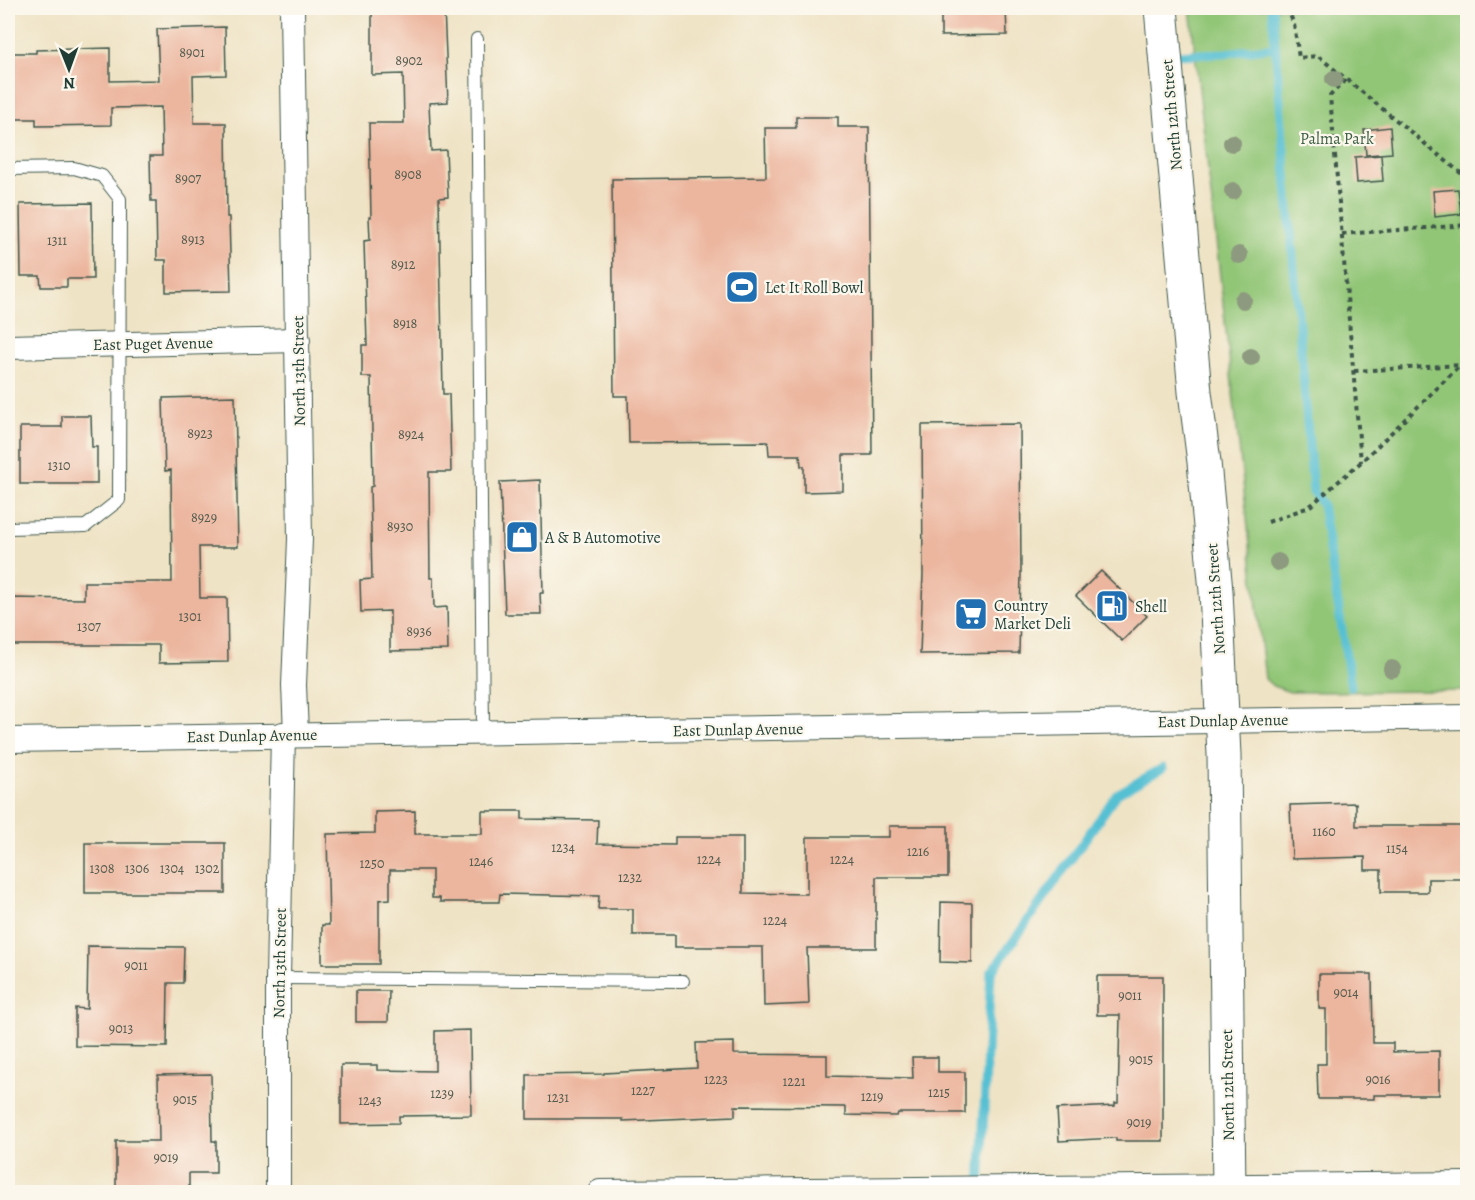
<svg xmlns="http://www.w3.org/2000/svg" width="1475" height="1200" font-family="Alegreya,serif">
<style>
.green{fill:#92c677;stroke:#588256;stroke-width:1.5}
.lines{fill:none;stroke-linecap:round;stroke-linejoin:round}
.stream{stroke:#57c0d3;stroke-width:9}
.building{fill:#ecb59e}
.lane-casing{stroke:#3e564a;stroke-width:14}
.street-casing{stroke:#3e564a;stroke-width:26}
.secondary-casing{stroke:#3e564a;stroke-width:35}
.path{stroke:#3e564a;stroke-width:4;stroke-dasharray:4.5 4.5;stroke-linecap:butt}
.lane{stroke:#fff;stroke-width:12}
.street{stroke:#fff;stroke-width:24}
.secondary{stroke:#fff;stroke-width:33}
.tree{fill:#8d9a7f}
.labels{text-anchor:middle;stroke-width:4.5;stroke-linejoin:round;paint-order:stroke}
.number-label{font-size:14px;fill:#525b4e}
.street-label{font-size:16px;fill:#1f3d34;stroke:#fbf7ec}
.park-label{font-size:16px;fill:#3c5f45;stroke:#fbf7ec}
.poi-label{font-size:16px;fill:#1f3d34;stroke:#fbf7ec;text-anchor:start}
</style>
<rect width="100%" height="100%" fill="#fbf7ec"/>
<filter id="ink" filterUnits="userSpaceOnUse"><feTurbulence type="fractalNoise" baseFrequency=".0167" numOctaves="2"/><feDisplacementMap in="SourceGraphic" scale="12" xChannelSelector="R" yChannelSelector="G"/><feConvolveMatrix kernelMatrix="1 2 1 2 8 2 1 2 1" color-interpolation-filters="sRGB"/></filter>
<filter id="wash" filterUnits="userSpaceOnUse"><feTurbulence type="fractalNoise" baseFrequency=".008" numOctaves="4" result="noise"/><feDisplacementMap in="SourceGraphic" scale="24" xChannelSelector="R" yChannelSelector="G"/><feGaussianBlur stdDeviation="1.35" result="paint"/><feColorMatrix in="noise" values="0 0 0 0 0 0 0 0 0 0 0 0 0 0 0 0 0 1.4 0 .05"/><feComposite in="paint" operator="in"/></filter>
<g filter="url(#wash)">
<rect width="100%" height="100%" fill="#efe3c5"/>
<path class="green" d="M1190 8H1467V691L1290 692 1273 686 1265 679Z"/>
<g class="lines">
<g class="stream">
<path d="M1272 8 1313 492 1322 504 1351 687"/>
<path d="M1171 55 1226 53 1275 47"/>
<path d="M980 1187 991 973 1117 794 1163 768"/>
</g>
</g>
<g id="blocks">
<g class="building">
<path d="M372 8H444L448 102 429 103 431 151 446 150 448 197 439 198 443 394H449L451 472H429L430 578H433L434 608 447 607 448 650 390 651V611L361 612 360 580 372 579 370 487 373 486 371 377H362V345H367L364 241 370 240 369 217H371L369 123H404L403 74 372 75Z"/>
<path d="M941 8H1006L1007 35 941 36Z"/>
<path d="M225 27 226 75 193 76 194 123H226L227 217H229L231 291 166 292V260H157L156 201H151L150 156H162L161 107 111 108V125L36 126V119H8V53H36V50L110 48V81L159 80 157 29Z"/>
<path d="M796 117H838V127H869L872 455H843V491L804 492V466H801L800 455H769L768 442 629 443 628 396H614L612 179 766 177 765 128H796Z"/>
<path d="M1390 127 1392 153 1366 155 1364 130Z"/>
<path d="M1381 155 1383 181 1357 183 1355 157Z"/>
<path d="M1458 189 1461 214 1435 217 1433 191Z"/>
<path d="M92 203 93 279H67V287H41L40 276H21L20 204Z"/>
<path d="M235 396 238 547H199L200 598H227L228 662 159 663V645H8V598L84 599V582H172L171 470 165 471 163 398Z"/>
<path d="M62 416H91L92 447H97V484H20V427H62Z"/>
<path d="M1020 424 1021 574 1019 653 920 654 923 574 922 425Z"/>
<path d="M540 480 543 593H540L541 614H505L500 482Z"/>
<path d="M1101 571 1147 616 1122 641 1076 596Z"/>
<path d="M1356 803V826H1467V879H1428V892H1381V870H1365V857L1292 859 1290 805Z"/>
<path d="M415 811V834H482V811H522V819L598 820 597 844 675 845V837H743V893L807 894V837H889V826H948V877H876V948H807L809 1004 764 1006 763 947H675V935H633V909H598L599 896 500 894 499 902H440V898H432V870H390V899L379 900V964H322V925H329L327 834 375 833V812Z"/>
<rect x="85" y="843" width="140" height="50"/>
<path d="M941 902 972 903V963L940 962Z"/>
<path d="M88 946 184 947 183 983H168L167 1047 75 1046V1008L87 1009Z"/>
<path d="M1319 974H1372L1373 1043H1393V1052L1439 1051V1095H1374V1099H1318L1317 1064H1326V1009H1319Z"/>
<path d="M1097 976H1163V1141H1116V1138L1059 1141 1057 1109 1115 1106V1103H1118L1120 1015H1097Z"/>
<path d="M356 991H389L388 1022H356Z"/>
<path d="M470 1030 471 1115 399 1116V1123L341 1124V1065H377V1070L435 1071V1031Z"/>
<path d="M734 1042V1054L827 1055V1076L913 1078 912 1057H938V1072H965V1113H898L897 1116 846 1115V1107L735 1106V1116L623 1121V1119H527V1075L604 1074V1073L697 1068 696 1043Z"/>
<path d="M211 1074 212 1141H216V1173H189V1192H116V1141H159L158 1075Z"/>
</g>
</g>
</g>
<g filter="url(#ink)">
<use href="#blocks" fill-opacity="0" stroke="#3e564a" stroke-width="1.5"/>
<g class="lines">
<g class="lane-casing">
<g id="lane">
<path d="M477 39 483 733"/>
<path d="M8 169 74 168 102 176 120 199 119 500 86 526 8 528"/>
<path d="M278 978 683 981"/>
</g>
</g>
<g class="street-casing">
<g id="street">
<path d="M292 8 300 539 294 685 296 734"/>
<path d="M8 347 298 340"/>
<path d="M8 740 1468 717"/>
<path d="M278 1192V978L283 734"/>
<path d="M600 1192 1468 1184"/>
</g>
</g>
<g class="secondary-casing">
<path id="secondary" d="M1161 8 1195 392 1204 462 1216 591 1224 755 1229 1192"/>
</g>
<g class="path">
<path d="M1287 8 1294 24 1299 58 1318 56 1468 179"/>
<path d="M1345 80 1330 96 1361 462"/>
<path d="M1342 234 1468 225"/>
<path d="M1354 371 1461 365"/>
<path d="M1268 522 1309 507 1361 462 1468 358"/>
</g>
<use href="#lane" class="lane"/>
<use href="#street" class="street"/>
<use href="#secondary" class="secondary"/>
</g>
<g class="tree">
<circle cx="1334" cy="79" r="9"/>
<circle cx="1232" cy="143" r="9"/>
<circle cx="1233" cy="191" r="9"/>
<circle cx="1239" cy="255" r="9"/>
<circle cx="1243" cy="300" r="9"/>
<circle cx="1251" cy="357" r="9"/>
<circle cx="1278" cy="562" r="9"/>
<circle cx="1392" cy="669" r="9"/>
</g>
</g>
<defs>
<g id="stadium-square" transform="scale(1.725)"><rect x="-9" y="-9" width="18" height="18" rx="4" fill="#1f6fb2" stroke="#fbf7ec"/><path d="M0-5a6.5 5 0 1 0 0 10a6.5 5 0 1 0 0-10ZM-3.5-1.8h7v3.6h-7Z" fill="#fff"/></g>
<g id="shop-square" transform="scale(1.725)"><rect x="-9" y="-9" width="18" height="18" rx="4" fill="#1f6fb2" stroke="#fbf7ec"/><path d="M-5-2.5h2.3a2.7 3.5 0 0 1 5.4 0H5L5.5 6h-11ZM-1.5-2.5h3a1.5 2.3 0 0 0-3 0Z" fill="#fff"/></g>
<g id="fuel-square" transform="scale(1.725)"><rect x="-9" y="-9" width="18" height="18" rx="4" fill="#1f6fb2" stroke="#fbf7ec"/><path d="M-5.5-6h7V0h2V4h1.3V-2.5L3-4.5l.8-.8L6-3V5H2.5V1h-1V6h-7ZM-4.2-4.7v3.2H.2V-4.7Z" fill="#fff"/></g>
<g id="supermarket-square" transform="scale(1.725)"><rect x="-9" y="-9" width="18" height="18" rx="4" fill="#1f6fb2" stroke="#fbf7ec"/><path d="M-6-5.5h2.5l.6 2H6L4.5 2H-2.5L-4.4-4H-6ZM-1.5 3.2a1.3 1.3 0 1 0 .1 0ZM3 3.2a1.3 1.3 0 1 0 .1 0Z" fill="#fff"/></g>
</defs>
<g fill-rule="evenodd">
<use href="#stadium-square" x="742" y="287"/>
<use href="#shop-square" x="522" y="537"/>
<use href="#fuel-square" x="1112" y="606"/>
<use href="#supermarket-square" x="971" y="614"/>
</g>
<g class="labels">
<g class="number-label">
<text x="192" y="57">8901</text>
<text x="409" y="65">8902</text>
<text x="408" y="179">8908</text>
<text x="188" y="183">8907</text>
<text x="193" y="244">8913</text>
<text x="57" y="245">1311</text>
<text x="403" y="269">8912</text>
<text x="405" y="328">8918</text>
<text x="200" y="438">8923</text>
<text x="411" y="439">8924</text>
<text x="59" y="470">1310</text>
<text x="204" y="522">8929</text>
<text x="400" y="531">8930</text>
<text x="190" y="621">1301</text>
<text x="89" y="631">1307</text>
<text x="419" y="636">8936</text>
<text x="1324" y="836">1160</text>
<text x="563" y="852">1234</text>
<text x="1397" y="853">1154</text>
<text x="918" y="856">1216</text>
<text x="709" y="864">1224</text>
<text x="842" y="864">1224</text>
<text x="481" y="866">1246</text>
<text x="372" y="868">1250</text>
<text x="102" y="873">1308</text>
<text x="137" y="873">1306</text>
<text x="172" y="873">1304</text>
<text x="207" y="873">1302</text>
<text x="630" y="882">1232</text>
<text x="775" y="925">1224</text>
<text x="136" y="970">9011</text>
<text x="1346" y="997">9014</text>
<text x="1130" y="1000">9011</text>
<text x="121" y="1033">9013</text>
<text x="1141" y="1064">9015</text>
<text x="716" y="1084">1223</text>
<text x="1378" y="1084">9016</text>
<text x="794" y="1086">1221</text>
<text x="643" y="1095">1227</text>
<text x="939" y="1097">1215</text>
<text x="442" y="1098">1239</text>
<text x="872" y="1101">1219</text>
<text x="558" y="1102">1231</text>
<text x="185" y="1104">9015</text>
<text x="370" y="1105">1243</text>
<text x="1139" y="1127">9019</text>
<text x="166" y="1162">9019</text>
</g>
<g class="street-label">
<text transform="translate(1171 115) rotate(-95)" y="6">North 12th Street</text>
<text transform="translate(153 343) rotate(-1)" y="6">East Puget Avenue</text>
<text transform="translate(298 371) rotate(-91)" y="6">North 13th Street</text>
<text transform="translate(1215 599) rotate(-94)" y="6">North 12th Street</text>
<text transform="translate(1223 720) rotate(-1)" y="6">East Dunlap Avenue</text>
<text transform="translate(738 729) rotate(-1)" y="6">East Dunlap Avenue</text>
<text transform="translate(252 735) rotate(-1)" y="6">East Dunlap Avenue</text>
<text transform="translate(279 963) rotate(-89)" y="6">North 13th Street</text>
<text transform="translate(1227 1085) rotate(-91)" y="6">North 12th Street</text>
</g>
<g class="park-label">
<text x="1337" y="144">Palma Park</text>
</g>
<g class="poi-label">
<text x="765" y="293">Let It Roll Bowl</text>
<text x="545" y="543">A &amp; B Automotive</text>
<text x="994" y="611">Country<tspan x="994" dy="18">Market Deli</tspan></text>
<text x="1135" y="612">Shell</text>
</g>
</g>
<rect width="1475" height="1200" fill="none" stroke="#fbf7ec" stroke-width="30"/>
<g transform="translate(69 69) rotate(179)" stroke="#fbf7ec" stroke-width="4.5" paint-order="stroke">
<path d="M0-4.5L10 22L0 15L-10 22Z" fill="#1f3d34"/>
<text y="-9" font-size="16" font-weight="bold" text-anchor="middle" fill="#1f3d34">N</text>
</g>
</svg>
